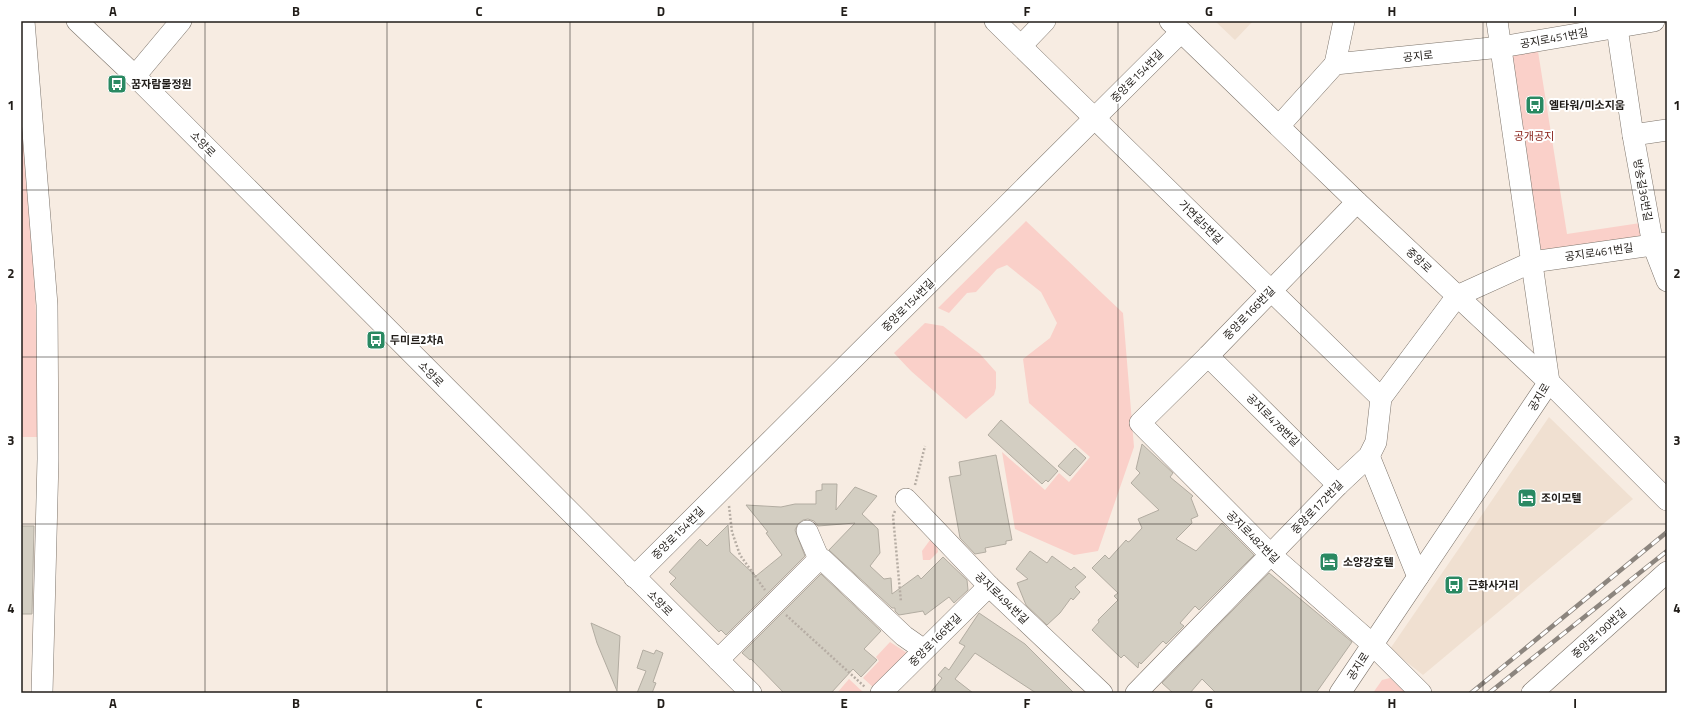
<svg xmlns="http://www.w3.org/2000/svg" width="1688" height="714" font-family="'Titillium Web','Noto Sans KR',sans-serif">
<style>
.built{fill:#f0e0d1}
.green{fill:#fad0c9}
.building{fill:#d3cec2;stroke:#b2aca1}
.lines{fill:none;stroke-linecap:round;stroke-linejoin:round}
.minor-casing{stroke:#7d746b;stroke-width:22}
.path{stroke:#b6ada4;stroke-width:2.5;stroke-dasharray:2 2;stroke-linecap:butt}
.minor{stroke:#fff;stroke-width:21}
.rail-casing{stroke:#8c857e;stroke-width:4.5}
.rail{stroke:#fff;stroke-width:3;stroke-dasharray:9;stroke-linecap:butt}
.grid{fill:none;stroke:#211d19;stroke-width:1;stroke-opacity:0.55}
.labels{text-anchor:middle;stroke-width:4;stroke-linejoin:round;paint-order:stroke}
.street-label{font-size:11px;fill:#211d19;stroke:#fff}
.poi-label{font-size:11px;font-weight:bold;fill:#211d19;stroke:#fff;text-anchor:start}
.park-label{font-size:11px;fill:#89231b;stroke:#fff}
.neatline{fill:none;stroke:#211d19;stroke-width:1.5}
.grid-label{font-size:13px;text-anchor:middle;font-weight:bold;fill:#211d19}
</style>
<rect width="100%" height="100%" fill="#f7ece2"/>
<g class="built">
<path d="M1215 21H1253L1235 40Z"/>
<path d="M1549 417 1633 499 1423 675 1390 649Z"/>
</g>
<g class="green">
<path d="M1537 45 1567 234 1647 222 1650 242 1536 259 1503 50Z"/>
<path d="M21 63 26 67 41 437H21Z"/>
<path d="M1026 221 1123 313 1134 447 1098 551 1074 555 1015 529 1002 452 1045 490 1059 473 1069 482 1090 457 1029 403 1023 359 1050 338 1057 323 1041 292 1007 265 997 269 976 292 967 293 949 313 938 308Z"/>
<path d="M925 323 943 326 980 354 996 372V388L994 395 966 419 911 371 894 353Z"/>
<path d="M930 540 937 546 938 552 930 560H923L922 551Z"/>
<path d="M890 642 907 653 873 687 863 678 879 661 876 657Z"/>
<path d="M1390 678 1406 693H1373L1382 680Z"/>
<path d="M849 679 864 693H837Z"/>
</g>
<g class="building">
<path d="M1001 420 1058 471 1048 482 1046 480 1042 484 988 435Z"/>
<path d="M1142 444 1173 473 1170 477 1193 496 1191 498 1198 516 1191 519 1192 523 1176 539 1196 551 1222 523 1254 555 1199 610 1195 606 1180 623 1184 626 1166 644 1163 641 1141 664 1139 662 1138 668 1124 655 1121 658 1092 630 1099 622 1098 620 1118 600 1114 596 1118 593 1092 568 1105 555 1109 559 1126 540 1128 542 1130 541 1142 528 1138 519 1159 510 1131 483 1140 473 1136 469Z"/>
<path d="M1075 448 1086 458 1070 476 1058 466Z"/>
<path d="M996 455 1012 540 1006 541V544L985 548 986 552 975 554 960 538 949 477 961 475 959 462Z"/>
<path d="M822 484H837L836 510 855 487 877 496 862 514 878 529 880 553 870 566 884 579 891 578 892 594 918 575 921 579 943 557 967 580 968 590 954 603 949 597 925 615 923 611 899 615 895 611V608H892L829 550 855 523 818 526 814 521 808 519 803 520 798 524 795 530 805 556 726 635 721 630 719 632 670 584 676 578 669 572 700 539 707 546 728 525 730 552 756 576 782 555 766 533 768 532 746 505 781 507 795 504H816V491L822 490Z"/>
<path d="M21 526H34L32 614H21Z"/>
<path d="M1030 551 1047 563 1052 556 1071 570 1074 567 1086 577 1075 587 1080 592 1073 600 1071 598 1060 613 1047 625 1026 605 1017 583 1028 579 1016 569Z"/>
<path d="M1269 573 1352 642 1316 693H1216L1202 679 1190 693H1173L1162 683Z"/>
<path d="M821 574 881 631 864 649 877 660 861 677 853 669 831 693H784L751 659 750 660 742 653Z"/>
<path d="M979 613 1025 644 1074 693H1036L975 653 955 679 973 693H930L942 678 938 675 945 667 949 670 965 646 959 643Z"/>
<path d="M591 623 620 636 617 691 597 643Z"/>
<path d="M643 650 654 654 656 650 663 653 653 682 656 683 652 693H637L646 671 637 668Z"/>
</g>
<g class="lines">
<g class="minor-casing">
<g id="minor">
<path d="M24 21 47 305 48 459 42 693"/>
<path d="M77 21 135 76 751 693"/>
<path d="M995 21 1381 398"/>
<path d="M1170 21 1357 202 1549 382 1667 500"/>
<path d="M1616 21 1633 135 1653 245 1667 281"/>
<path d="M1021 46 1045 21"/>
<path d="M1335 64 1344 21"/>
<path d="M135 76 181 21"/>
<path d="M1279 126 1335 64 1501 47 1654 21"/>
<path d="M1633 135 1667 130"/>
<path d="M1357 202 1208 356 1140 423 1271 555 1372 644 1421 693"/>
<path d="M1208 356 1338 485"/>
<path d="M1369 456 1418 577"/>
<path d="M906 499 989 586 1102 693"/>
<path d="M807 531 819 559"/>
<path d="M634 577 1181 32"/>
<path d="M718 660 819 559H822L904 636 924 650"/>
<path d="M881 693 989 586"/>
<path d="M1136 693 1338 485 1369 456 1376 442 1381 398 1457 296 1532 262 1667 243"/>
<path d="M1340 693 1549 382 1497 21"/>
<path d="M1532 693 1667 572"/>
</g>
</g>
<g class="path">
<path d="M915 485 925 446"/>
<path d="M729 506 732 532 740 555 765 590"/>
<path d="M895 511 893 516 901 602"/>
<path d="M786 615 865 687"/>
</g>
<use href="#minor" class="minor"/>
<g class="rail-casing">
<g id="rail">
<path d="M1471 693 1667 532"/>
<path d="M1489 693 1667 551"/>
</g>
</g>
<use href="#rail" class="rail"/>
</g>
<path class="grid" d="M205 21V693M387 21V693M570 21V693M753 21V693M935 21V693M1118 21V693M1301 21V693M1483 21V693M21 190H1667M21 357H1667M21 524H1667"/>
<defs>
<g id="bus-square" transform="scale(1)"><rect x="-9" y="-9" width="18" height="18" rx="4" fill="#2a8962" stroke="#fff"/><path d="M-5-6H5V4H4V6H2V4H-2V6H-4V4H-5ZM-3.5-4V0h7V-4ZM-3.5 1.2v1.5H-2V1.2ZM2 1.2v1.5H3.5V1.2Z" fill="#fff"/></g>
<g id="hotel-square" transform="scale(1)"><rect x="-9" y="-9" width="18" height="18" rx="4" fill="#2a8962" stroke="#fff"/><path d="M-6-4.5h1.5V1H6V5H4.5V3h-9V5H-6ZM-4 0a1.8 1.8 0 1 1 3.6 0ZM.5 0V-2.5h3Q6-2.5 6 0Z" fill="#fff"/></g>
</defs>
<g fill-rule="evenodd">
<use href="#bus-square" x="117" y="84"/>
<use href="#bus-square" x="1535" y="105"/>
<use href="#bus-square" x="376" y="340"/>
<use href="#hotel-square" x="1527" y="498"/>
<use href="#hotel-square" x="1329" y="562"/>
<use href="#bus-square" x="1454" y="585"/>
</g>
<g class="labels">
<g class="street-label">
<text transform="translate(1554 38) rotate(-10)" y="4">공지로451번길</text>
<text transform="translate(1418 56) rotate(-6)" y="4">공지로</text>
<text transform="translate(1137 76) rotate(-45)" y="4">중앙로154번길</text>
<text transform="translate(203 144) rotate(45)" y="4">소양로</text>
<text transform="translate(1643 190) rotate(80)" y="4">방송길36번길</text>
<text transform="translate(1201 222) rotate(45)" y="4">가연길5번길</text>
<text transform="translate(1599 252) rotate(-8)" y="4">공지로461번길</text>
<text transform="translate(1419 260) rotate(43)" y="4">중앙로</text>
<text transform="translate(908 305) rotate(-45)" y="4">중앙로154번길</text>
<text transform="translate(1249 313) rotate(-46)" y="4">중앙로166번길</text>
<text transform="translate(431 374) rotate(45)" y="4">소양로</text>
<text transform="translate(1539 397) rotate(-59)" y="4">공지로</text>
<text transform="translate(1273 420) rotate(45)" y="4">공지로478번길</text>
<text transform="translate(1317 507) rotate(-46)" y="4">중앙로172번길</text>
<text transform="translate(678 533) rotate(-45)" y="4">중앙로154번길</text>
<text transform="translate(1253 537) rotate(45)" y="4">공지로482번길</text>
<text transform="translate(1002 598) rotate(44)" y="4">공지로494번길</text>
<text transform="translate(660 603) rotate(45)" y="4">소양로</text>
<text transform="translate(1599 633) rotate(-42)" y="4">중앙로190번길</text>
<text transform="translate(935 640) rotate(-45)" y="4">중앙로166번길</text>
<text transform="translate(1358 666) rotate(-57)" y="4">공지로</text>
</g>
<g class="poi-label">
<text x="131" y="88">꿈자람물정원</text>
<text x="1549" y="109">엘타워/미소지움</text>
<text x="390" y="344">두미르2차A</text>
<text x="1541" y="502">조이모텔</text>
<text x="1343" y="566">소양강호텔</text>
<text x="1468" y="589">근화사거리</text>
</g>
<g class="park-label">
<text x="1534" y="140">공개공지</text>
</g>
</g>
<rect width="1688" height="714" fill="none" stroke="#ffffff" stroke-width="44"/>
<rect x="22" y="22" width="1644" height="670" class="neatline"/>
<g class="grid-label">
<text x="113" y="16">A</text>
<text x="296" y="16">B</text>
<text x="479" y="16">C</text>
<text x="661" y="16">D</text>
<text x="844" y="16">E</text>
<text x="1027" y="16">F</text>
<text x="1209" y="16">G</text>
<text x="1392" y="16">H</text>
<text x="1575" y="16">I</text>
<text x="11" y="110">1</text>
<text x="1677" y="110">1</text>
<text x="11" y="278">2</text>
<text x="1677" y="278">2</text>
<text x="11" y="445">3</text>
<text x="1677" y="445">3</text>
<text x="11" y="613">4</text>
<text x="1677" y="613">4</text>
<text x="113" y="708">A</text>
<text x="296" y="708">B</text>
<text x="479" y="708">C</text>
<text x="661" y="708">D</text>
<text x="844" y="708">E</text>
<text x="1027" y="708">F</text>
<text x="1209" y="708">G</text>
<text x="1392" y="708">H</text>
<text x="1575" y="708">I</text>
</g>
</svg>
